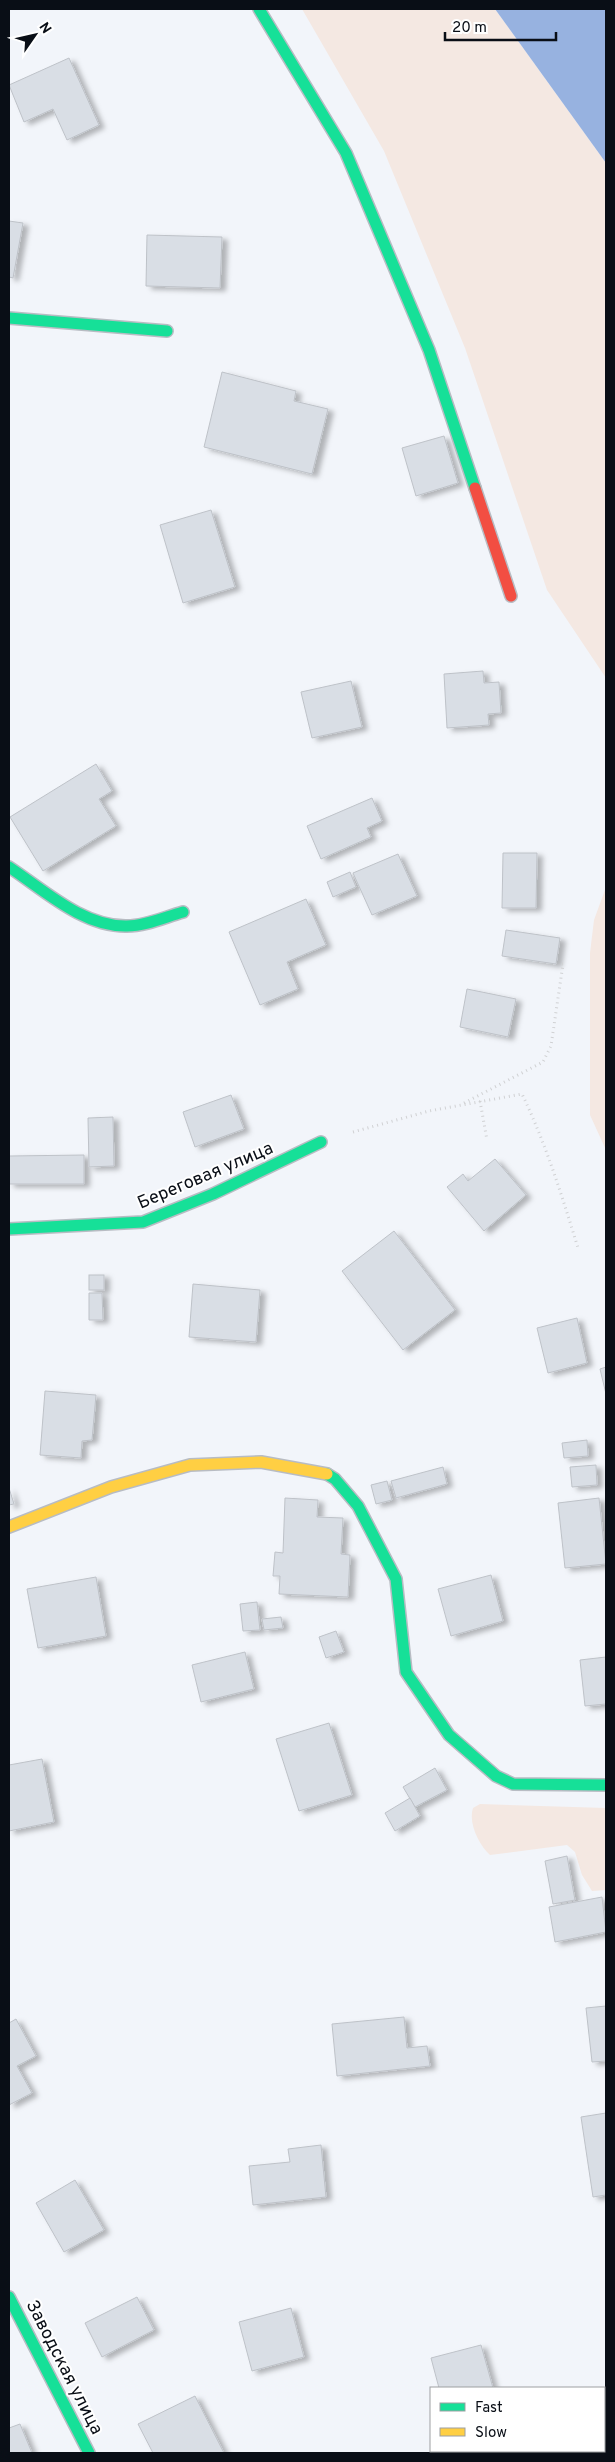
<svg xmlns="http://www.w3.org/2000/svg" width="615" height="2462" font-family="Overpass,sans-serif">
<style>
.green{fill:#f4e8e2}
.water{fill:#97b2e0}
.building{fill:#d9dee5;stroke:#bec2c8;filter:url(#shadow)}
.lines{fill:none;stroke-linecap:round;stroke-linejoin:round}
.fast-casing{stroke:#b8bcc3;stroke-width:14}
.slow-casing{stroke:#b8bcc3;stroke-width:14}
.jam-casing{stroke:#b8bcc3;stroke-width:14}
.path{stroke:#d0d1d3;stroke-width:3;stroke-dasharray:1 4;stroke-linecap:butt}
.fast{stroke:#16e098;stroke-width:11}
.slow{stroke:#ffcf43;stroke-width:11}
.jam{stroke:#f24e42;stroke-width:11}
.labels{text-anchor:middle;stroke-width:4;stroke-linejoin:round;paint-order:stroke}
.street-label{font-size:18px;fill:#090e16;stroke:#fff}
</style>
<defs>
<filter id="shadow"><feDropShadow dx="5.5" dy="3" stdDeviation="2.5" flood-color="#0004"/></filter>
</defs>
<rect width="100%" height="100%" fill="#f2f5fa"/>
<g class="green">
<path d="M302 9H495L606 163V678L547 590 465 348 384 151Z"/>
<path d="M606 887V1150L590 1115V953L594 920Z"/>
<path d="M480 1804 606 1808V1890L592 1891 582 1875 575 1852 567 1845 490 1855C479 1845 468 1823 473 1808Z"/>
</g>
<path class="water" d="M495 9H606V163Z"/>
<g class="building">
<path d="M69 58 99 125 67 140 53 109 24 122 9 85Z"/>
<path d="M9 221 23 223 13 278 9 277Z"/>
<path d="M147 235 222 237 220 288 146 286Z"/>
<path d="M222 372 296 391 294 401 328 409 312 474 204 447Z"/>
<path d="M444 436 458 483 416 496 402 448Z"/>
<path d="M211 510 235 587 183 603 160 525Z"/>
<path d="M483 671 484 683 499 682 501 713 488 714 489 725 447 728 444 674Z"/>
<path d="M351 681 362 727 312 738 301 692Z"/>
<path d="M96 764 112 791 99 799 116 826 43 871 10 817Z"/>
<path d="M372 798 382 821 367 828 371 837 321 859 307 826Z"/>
<path d="M503 853H537L536 908H502Z"/>
<path d="M398 854 417 896 372 915 353 873Z"/>
<path d="M350 872 356 887 333 897 327 882Z"/>
<path d="M306 899 326 945 287 962 298 989 260 1005 229 932Z"/>
<path d="M506 930 560 938 556 964 502 956Z"/>
<path d="M467 989 516 999 508 1037 460 1027Z"/>
<path d="M231 1095 244 1129 195 1147 183 1112Z"/>
<path d="M113 1117 114 1166 89 1167 88 1118Z"/>
<path d="M84 1155V1184H9V1156Z"/>
<path d="M495 1159 526 1195 484 1231 447 1187 463 1174 468 1181Z"/>
<path d="M394 1231 455 1310 403 1350 342 1271Z"/>
<rect x="89" y="1275" width="15" height="15"/>
<path d="M193 1284 260 1290 256 1342 189 1337Z"/>
<path d="M89 1293H102L103 1320H89Z"/>
<path d="M577 1318 587 1363 548 1373 537 1328Z"/>
<path d="M606 1367V1394L600 1369Z"/>
<path d="M45 1391 96 1395 92 1440 82 1441 81 1458 40 1455Z"/>
<path d="M587 1440 588 1456 564 1458 562 1443Z"/>
<path d="M596 1465 597 1485 572 1487 570 1467Z"/>
<path d="M443 1467 447 1484 396 1498 391 1481Z"/>
<path d="M387 1481 392 1500 376 1504 371 1485Z"/>
<path d="M9 1488 14 1504 9 1505Z"/>
<path d="M285 1498 318 1500 317 1517 343 1518 341 1554 350 1555 348 1597 279 1594 280 1576H273L275 1552 283 1553Z"/>
<path d="M599 1498 606 1564 565 1568 558 1503Z"/>
<path d="M491 1575 503 1621 451 1636 438 1589Z"/>
<path d="M96 1577 106 1636 38 1648 27 1589Z"/>
<path d="M257 1602 260 1630 243 1631 240 1604Z"/>
<path d="M281 1617 283 1628 264 1630 262 1619Z"/>
<path d="M336 1631 344 1652 326 1658 319 1637Z"/>
<path d="M245 1652 254 1689 201 1702 192 1665Z"/>
<path d="M606 1657V1704L585 1706 580 1660Z"/>
<path d="M329 1723 352 1795 299 1811 276 1739Z"/>
<path d="M42 1759 54 1822 9 1831V1765Z"/>
<path d="M435 1768 447 1790 415 1807 403 1787Z"/>
<path d="M410 1798 420 1816 395 1831 385 1813Z"/>
<path d="M567 1856 575 1900 553 1904 545 1861Z"/>
<path d="M602 1897 606 1932 555 1942 549 1907Z"/>
<path d="M606 2006V2061L592 2062 586 2008Z"/>
<path d="M404 2017 407 2048 427 2046 430 2066 337 2076 332 2024Z"/>
<path d="M16 2019 36 2056 17 2066 32 2093 9 2105V2023Z"/>
<path d="M606 2113V2195L593 2197 581 2117Z"/>
<path d="M321 2145 326 2197 253 2205 249 2166 290 2162 288 2149Z"/>
<path d="M75 2180 104 2230 64 2252 36 2203Z"/>
<path d="M137 2297 154 2330 102 2357 85 2323Z"/>
<path d="M291 2308 304 2357 252 2371 239 2322Z"/>
<path d="M481 2345 493 2388H439L431 2358Z"/>
<path d="M195 2396 224 2453H153L138 2424Z"/>
<path d="M20 2424 32 2453H9V2428Z"/>
<path d="M502 2451H532L533 2453H503Z"/>
</g>
<g class="lines">
<g class="fast-casing">
<g id="fast">
<path d="M259 9 346 153 429 350 475 488"/>
<path d="M9 318 167 331"/>
<path d="M9 867C44 890 83 927 127 926 146 926 165 917 183 912"/>
<path d="M9 1229 143 1222 213 1194 321 1142"/>
<path d="M327 1474 335 1479 358 1506 396 1579 406 1672 449 1735 496 1776 513 1784 606 1785"/>
<path d="M9 2297 89 2453"/>
</g>
</g>
<g class="slow-casing">
<path id="slow" d="M9 1527 111 1487 190 1465 261 1462 327 1474"/>
</g>
<g class="jam-casing">
<path id="jam" d="M475 488 511 596"/>
</g>
<g class="path">
<path d="M480 1101 487 1140"/>
<path d="M464 1103 543 1062 551 1046 563 964 558 963"/>
<path d="M353 1132 429 1111 522 1094C546 1144 562 1196 578 1248"/>
</g>
<use href="#fast" class="fast"/>
<use href="#slow" class="slow"/>
<use href="#jam" class="jam"/>
</g>
<g class="labels">
<g class="street-label">
<text transform="translate(205 1175) rotate(-23)" y="6">Береговая улица</text>
<text transform="translate(65 2367) rotate(63)" y="6">Заводская улица</text>
</g>
</g>
<rect width="615" height="2462" fill="none" stroke="#090e16" stroke-width="20"/>
<rect x="430" y="2387" width="175" height="65" fill="#ffffff" stroke="#9d9fa2"/>
<rect x="440" y="2403" width="25" height="8" fill="#16e098" stroke="#9d9fa2"/>
<text x="475" y="2412" font-size="15" fill="#090e16">Fast</text>
<rect x="440" y="2428" width="25" height="8" fill="#ffcf43" stroke="#9d9fa2"/>
<text x="475" y="2437" font-size="15" fill="#090e16">Slow</text>
<g transform="translate(35 35) rotate(56)" stroke="#ffffff" stroke-width="4" paint-order="stroke">
<path d="M0-4L9 19L0 12L-9 19Z" fill="#090e16"/>
<text y="-8" font-size="14" font-weight="bold" text-anchor="middle" fill="#090e16">N</text>
</g>
<path d="M445 32v8h111v-8" fill="none" stroke="#090e16" stroke-width="2.5"/>
<text x="452" y="32" font-size="15" fill="#090e16" stroke="#ffffff" stroke-width="4" paint-order="stroke">20 m</text>
</svg>
